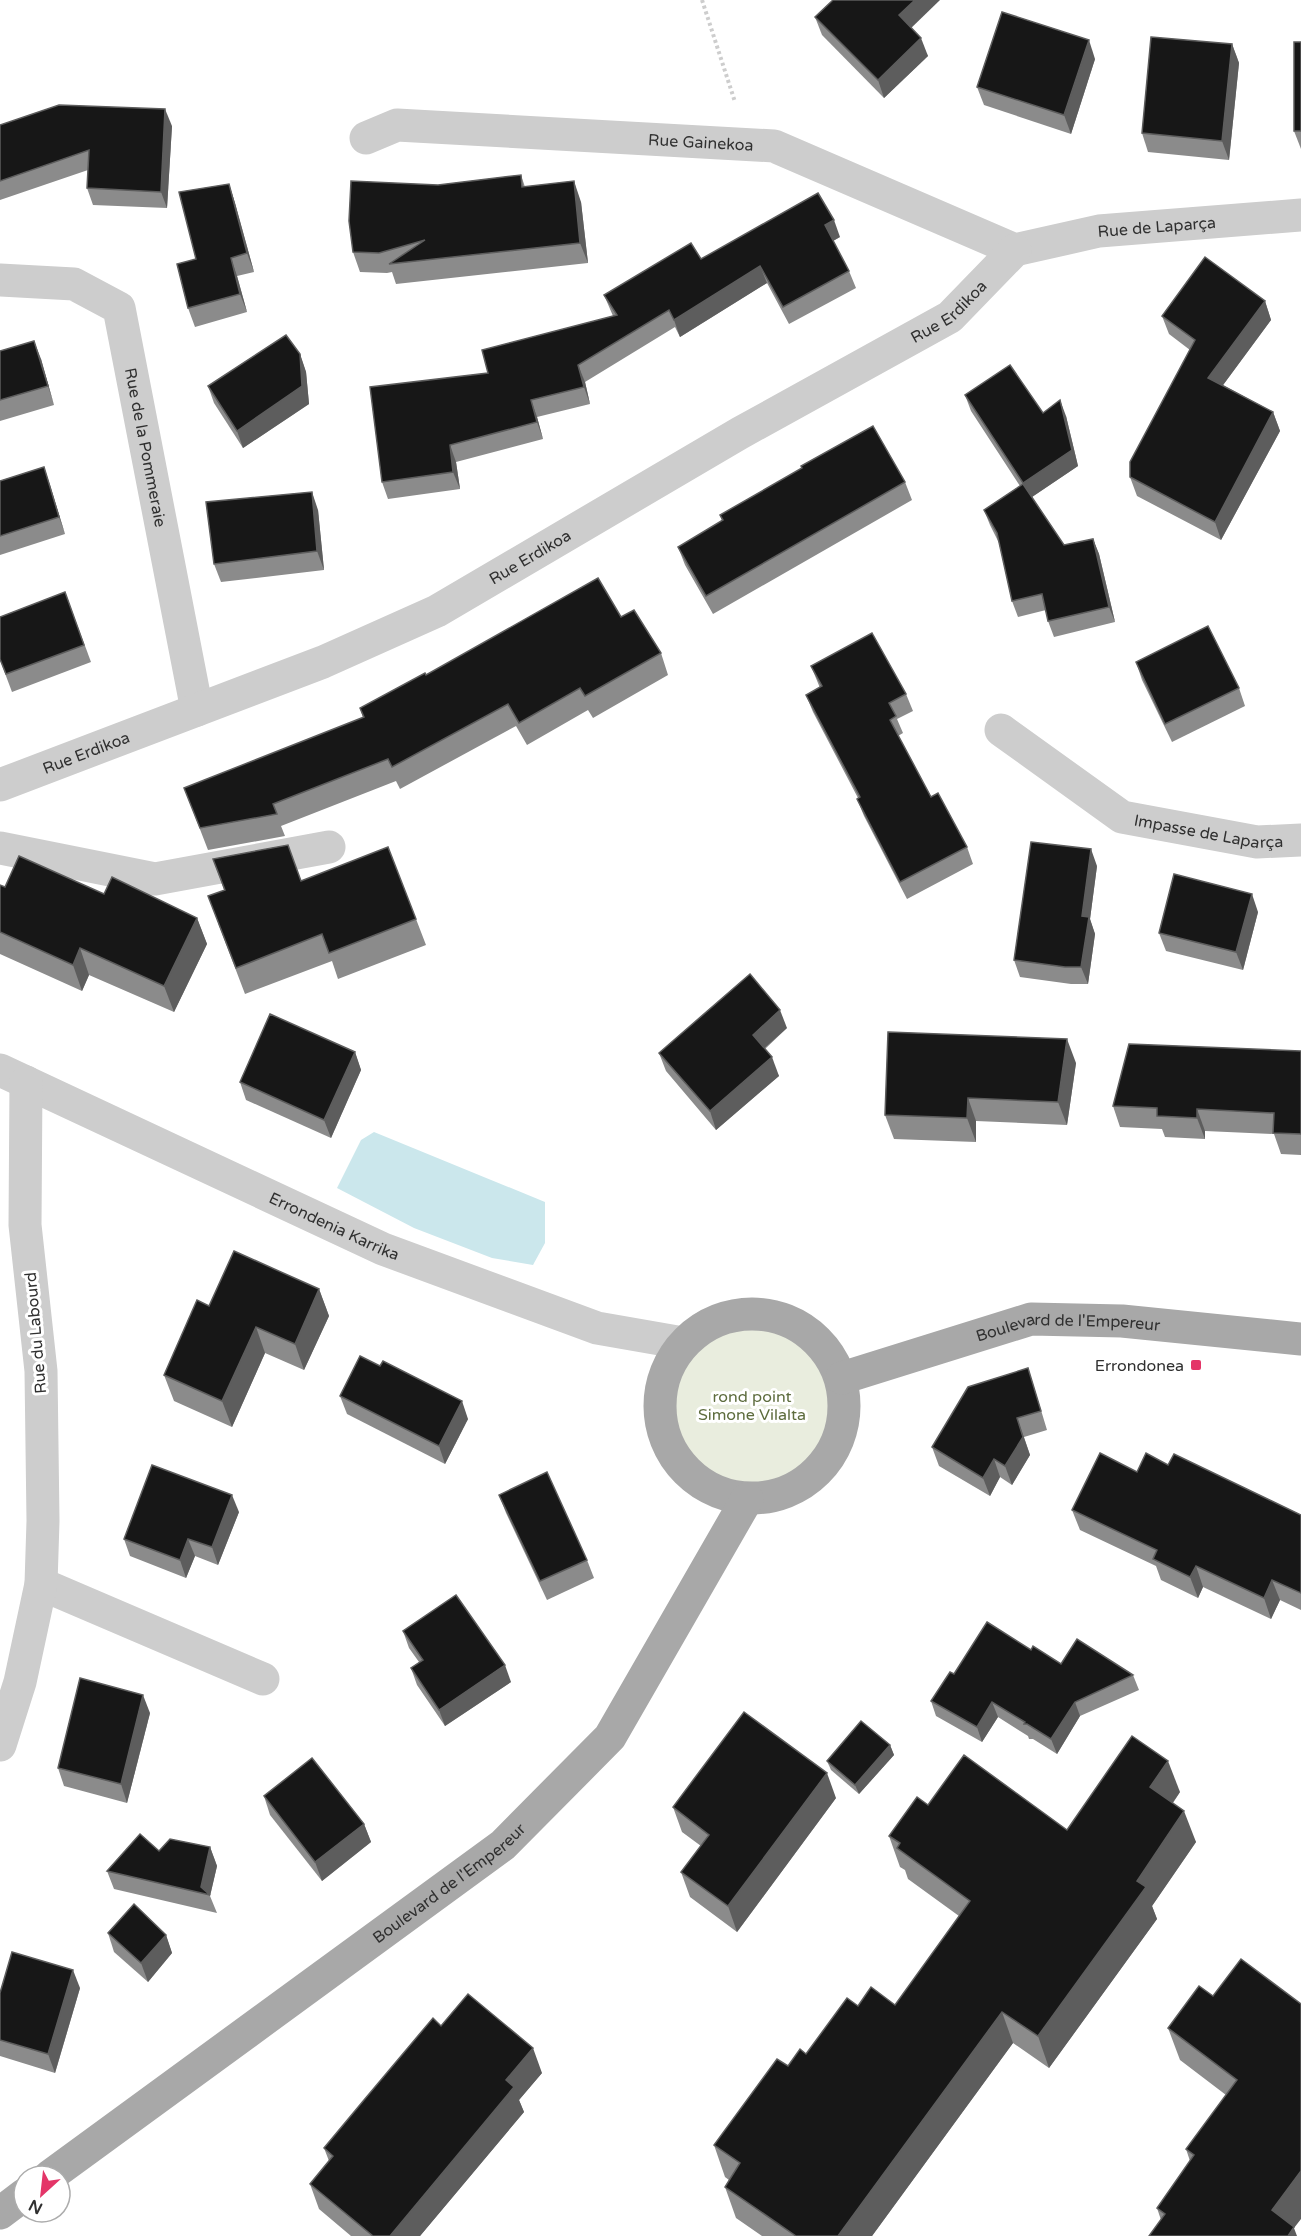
<svg xmlns="http://www.w3.org/2000/svg" width="1301" height="2236" font-family="'Varela Round',sans-serif">
<style>
.green{fill:#e9edde}
.water{fill:#cbe7ec}
.lines{fill:none;stroke-linecap:round;stroke-linejoin:round}
.path{stroke:#cdcdcd;stroke-width:4;stroke-dasharray:3 3;stroke-linecap:butt}
.minor{stroke:#cdcdcd;stroke-width:33}
.major{stroke:#a8a8a8;stroke-width:33}
.wall{fill:#8b8b8b}
.shaded-wall{fill:#5d5d5d}
.building{fill:#171717;stroke:#5d5d5d;stroke-width:1.5}
.poi-dot{fill:#e43568;stroke:#fff;stroke-width:2}
.labels{text-anchor:middle;stroke-width:6;stroke-linejoin:round;paint-order:stroke}
.street-label{font-size:16px;fill:#303030;stroke:#fff}
.poi-label{font-size:16px;fill:#303030;stroke:#fff;text-anchor:end}
.park-label{font-size:16px;fill:#5d6c3d;stroke:#fff}
</style>
<rect width="100%" height="100%" fill="#fff"/>
<circle class="green" cx="752" cy="1406" r="92"/>
<path class="water" d="M374 1132 545 1202V1243L533 1265 492 1258 414 1228 337 1188 361 1140Z"/>
<g class="lines">
<path class="path" d="M702 0 735 102"/>
<g class="minor">
<path id="s1" d="M366 138 397 125 774 146 1015 250"/>
<path id="s2" d="M1015 250 1099 231 1301 215"/>
<path id="s3" d="M0 280 74 284 119 308 197 710"/>
<path id="s4" d="M1001 730 1122 817 1257 842 1301 840"/>
<path id="s5" d="M0 785 323 662 437 611 740 433 950 317 1015 250"/>
<path d="M0 848 155 879 329 847"/>
<path id="s6" d="M0 1070 383 1249 597 1328 683 1343"/>
<path d="M41 1584 263 1679"/>
<path d="M0 1745 20 1682 41 1584 43 1521 41 1371 25 1225 26 1082"/>
</g>
<g class="major">
<circle cx="752" cy="1406" r="92"/>
<path id="s7" d="M842 1378 1031 1319 1122 1321 1301 1339"/>
<path id="s8" d="M50 2176 503 1845 610 1737 747 1499"/>
<path d="M0 2213 24 2195"/>
</g>
</g>
<g class="wall">
<path d="M815 17 911 28 928 56 884 98 822 35Z"/>
<path d="M1301 42V149L1294 131Z"/>
<path d="M1232 44 1239 63 1229 160 1148 152 1142 133Z"/>
<path d="M1095 59 1071 134 984 105 977 87Z"/>
<path d="M0 125 172 126 167 208 93 205 87 188 88 170 0 200Z"/>
<path d="M521 175 525 187 581 202 588 263 396 284 392 272 387 273 360 272 353 252 438 185Z"/>
<path d="M229 184 235 203 254 272 237 276 247 312 195 327 188 308 196 259Z"/>
<path d="M840 237 833 241 849 271 856 288 789 324 767 283 680 337 675 327 585 382 590 404 537 417 543 439 456 462 460 489 388 499 382 482 488 373 613 316 604 295 701 259Z"/>
<path d="M1265 301 1271 320 1223 385 1273 412 1280 431 1221 540 1137 496 1130 477 1190 350 1169 334 1162 316Z"/>
<path d="M0 351 41 359 54 405 0 421Z"/>
<path d="M300 354 306 372 309 404 243 448 214 403 208 386Z"/>
<path d="M965 395 1043 413 1066 416 1078 466 1032 497 1064 545 1093 539 1099 554 1115 622 1054 637 1048 621 1046 610 1018 617 1012 601 999 543 990 525 984 510 1020 486 971 411Z"/>
<path d="M44 467 65 534 0 555V481Z"/>
<path d="M905 482 912 500 713 614 685 565 678 547 722 521 720 515Z"/>
<path d="M318 510 324 570 221 582 214 564Z"/>
<path d="M65 592 91 662 12 692 0 660Z"/>
<path d="M621 617 661 653 668 675 593 718 588 710 527 745 516 726 400 789 396 781 281 826 285 836 208 850 184 788 363 718 360 708 426 675Z"/>
<path d="M1136 662 1239 688 1245 706 1172 742 1142 680Z"/>
<path d="M811 666 906 694 913 711 897 719 903 733 898 736 931 797 967 847 973 864 907 899 864 816 857 799 858 798 813 712 806 695 820 688Z"/>
<path d="M213 859 301 881 416 919 426 945 338 979 332 961 245 994 218 923 224 890Z"/>
<path d="M1097 866 1090 919 1095 934 1088 984H1071L1020 977 1014 960Z"/>
<path d="M0 885 5 887 104 894 197 918 207 944 174 1012 89 975 82 991 0 954Z"/>
<path d="M1258 912 1243 970 1166 951 1159 933Z"/>
<path d="M787 1028 765 1049 779 1076 716 1130 666 1071 659 1053Z"/>
<path d="M1301 1051V1155L1281 1154 1274 1134 1205 1131V1139L1165 1137 1162 1129 1120 1127 1113 1106Z"/>
<path d="M355 1052 361 1070 331 1138 246 1100 240 1082Z"/>
<path d="M1076 1063 1067 1125 976 1121V1142L894 1139 885 1115Z"/>
<path d="M319 1289 329 1316 304 1370 265 1353 232 1427 174 1401 164 1375Z"/>
<path d="M1028 1368 1034 1387 1047 1430 1024 1437 1030 1455 1012 1485 1000 1477 990 1496 939 1466 932 1447Z"/>
<path d="M340 1396 468 1419 445 1464 347 1414Z"/>
<path d="M1168 1465 1301 1515V1610L1280 1600 1271 1619 1203 1587 1198 1598 1161 1580 1156 1566 1080 1530 1072 1510 1137 1472Z"/>
<path d="M499 1495 587 1560 594 1578 547 1600 506 1513Z"/>
<path d="M239 1512 218 1565 195 1556 186 1578 130 1556 124 1539Z"/>
<path d="M403 1631 511 1682 445 1726 417 1685 411 1668 419 1662 409 1648Z"/>
<path d="M1031 1650 1061 1664 1133 1675 1139 1690 1080 1716 1057 1754 1033 1739H1029L1028 1736 998 1717 982 1742 936 1716 931 1701Z"/>
<path d="M150 1713 127 1803 64 1786 58 1768Z"/>
<path d="M890 1745 894 1755 859 1794 831 1770 827 1761Z"/>
<path d="M1180 1792 1173 1803 1196 1842 1152 1906 1157 1919 1049 2068 1013 2043 872 2236H762L736 2218 725 2187 729 2180 725 2177 714 2145 788 2066 806 2054 858 2006 895 2005 959 1916 908 1879 905 1870 900 1867 889 1836 928 1805 1067 1830Z"/>
<path d="M264 1796 364 1824 371 1842 322 1881 270 1815Z"/>
<path d="M836 1798 737 1932 690 1897 681 1872 701 1846 682 1832 673 1807Z"/>
<path d="M210 1847 217 1866 210 1896 217 1913 114 1889 107 1871 159 1851Z"/>
<path d="M108 1933 166 1935 172 1953 148 1982 114 1952Z"/>
<path d="M80 1988 55 2073 0 2056V1993Z"/>
<path d="M1213 1996 1294 2228 1161 2220 1157 2208 1190 2161 1186 2149 1226 2095 1180 2060 1168 2028Z"/>
<path d="M441 2026 542 2073 519 2100 524 2112 420 2236H351L319 2209 310 2184 329 2161 324 2148Z"/>
</g>
<g class="shaded-wall">
<path d="M915 0H940L906 33 899 15Z"/>
<path d="M921 38 928 56 884 98 878 80Z"/>
<path d="M1089 40 1095 59 1071 134 1064 115Z"/>
<path d="M1232 44 1239 63 1229 160 1222 141Z"/>
<path d="M165 109 172 126 167 208 161 192Z"/>
<path d="M574 181 581 202 588 263 580 243Z"/>
<path d="M229 184 235 203 254 272 247 253Z"/>
<path d="M834 220 840 237 831 242 825 225Z"/>
<path d="M231 258 237 276 247 312 240 294Z"/>
<path d="M760 266 767 283 680 337 674 320Z"/>
<path d="M1265 301 1271 320 1215 396 1208 378Z"/>
<path d="M34 341 41 359 54 405 48 386Z"/>
<path d="M300 354 306 372 309 404 243 448 237 431Z"/>
<path d="M578 365 585 382 590 404 584 387Z"/>
<path d="M531 400 537 417 543 439 537 422Z"/>
<path d="M1060 400 1066 416 1078 466 1029 499 1023 483Z"/>
<path d="M1273 412 1280 431 1221 540 1215 522Z"/>
<path d="M450 445 456 462 460 489 453 472Z"/>
<path d="M44 467 50 485 65 534 59 517Z"/>
<path d="M312 492 318 510 324 570 317 551Z"/>
<path d="M1093 539 1099 554 1115 622 1109 607Z"/>
<path d="M1091 849 1097 866 1090 919 1095 934 1088 984 1081 967 1082 916Z"/>
<path d="M1252 894 1258 912 1243 970 1236 952Z"/>
<path d="M197 918 207 944 174 1012 164 986Z"/>
<path d="M80 948 89 975 82 991 73 965Z"/>
<path d="M780 1010 787 1028 759 1053 753 1035Z"/>
<path d="M1067 1039 1076 1063 1067 1125 1058 1102Z"/>
<path d="M355 1052 361 1070 331 1138 324 1120Z"/>
<path d="M772 1057 779 1076 716 1130 710 1111Z"/>
<path d="M968 1098 976 1121V1142L967 1118Z"/>
<path d="M1197 1109 1205 1131V1139L1197 1118Z"/>
<path d="M319 1289 329 1316 304 1370 295 1344Z"/>
<path d="M256 1327 265 1353 232 1427 222 1401Z"/>
<path d="M462 1401 468 1419 445 1464 439 1446Z"/>
<path d="M1017 1418 1030 1455 1012 1485 1005 1466Z"/>
<path d="M994 1459 1000 1477 990 1496 983 1478Z"/>
<path d="M232 1495 239 1512 218 1565 212 1547Z"/>
<path d="M188 1539 195 1556 186 1578 180 1560Z"/>
<path d="M1196 1566 1203 1587 1198 1598 1190 1577Z"/>
<path d="M1272 1580 1280 1600 1271 1619 1264 1598Z"/>
<path d="M505 1665 511 1682 445 1726 439 1710Z"/>
<path d="M143 1695 150 1713 127 1803 121 1784Z"/>
<path d="M992 1702 998 1717 982 1742 977 1727Z"/>
<path d="M1075 1702 1080 1716 1057 1754 1051 1739Z"/>
<path d="M890 1745 894 1755 859 1794 855 1785Z"/>
<path d="M1168 1761 1180 1792 1162 1818 1150 1787Z"/>
<path d="M827 1773 836 1798 737 1932 728 1906Z"/>
<path d="M1184 1811 1196 1842 1152 1906 1157 1919 1049 2068 1038 2036 1137 1881Z"/>
<path d="M364 1824 371 1842 322 1881 315 1862Z"/>
<path d="M210 1847 217 1866 210 1896 201 1887Z"/>
<path d="M166 1935 172 1953 148 1982 141 1963Z"/>
<path d="M73 1970 80 1988 55 2073 48 2054Z"/>
<path d="M1002 2012 1013 2043 872 2236H838Z"/>
<path d="M533 2048 542 2073 519 2100 524 2112 420 2236H390L506 2080Z"/>
<path d="M1301 2171V2219L1294 2228 1297 2236H1281L1272 2210Z"/>
</g>
<g class="building">
<path d="M833 0H915L899 15 921 38 878 80 815 17Z"/>
<path d="M1002 12 1089 40 1064 115 977 87Z"/>
<path d="M1151 37 1232 44 1222 141 1142 133Z"/>
<rect x="1294" y="42" width="7" height="89"/>
<path d="M59 105 165 109 161 192 87 188 89 150 0 181V125Z"/>
<path d="M521 175 522 187 574 181 580 243 389 264 425 240 379 253 353 252 349 221 351 181 438 185Z"/>
<path d="M229 184 247 253 231 258 240 294 188 308 177 264 196 259 179 192Z"/>
<path d="M818 193 834 220 825 225 849 271 783 307 760 266 674 320 669 310 578 365 584 387 531 400 537 422 450 445 453 472 382 482 370 387 488 373 482 350 617 315 604 295 691 243 701 259Z"/>
<path d="M1205 257 1265 301 1208 378 1273 412 1215 522 1130 477V462L1195 340 1162 316Z"/>
<path d="M286 335 300 354 302 386 237 431 208 386Z"/>
<path d="M34 341 48 386 0 400V351Z"/>
<path d="M1010 365 1043 413 1060 400 1072 450 1023 483 965 395Z"/>
<path d="M873 426 905 482 706 596 678 547 723 520 720 515 802 468 801 466Z"/>
<path d="M44 467 59 517 0 536V481Z"/>
<path d="M1023 484 1064 545 1093 539 1109 607 1048 621 1042 594 1012 601 997 533 984 510Z"/>
<path d="M312 492 317 551 214 564 206 502Z"/>
<path d="M598 578 621 617 634 610 661 653 585 696 580 688 519 723 508 704 392 767 388 759 273 804 277 814 200 828 184 788 364 717 360 708 425 673 426 675Z"/>
<path d="M65 592 84 645 6 674 0 659V617Z"/>
<path d="M1208 626 1239 688 1165 724 1136 662Z"/>
<path d="M872 633 906 694 889 703 896 716 890 720 931 797 938 793 967 847 900 882 857 799 860 797 806 695 822 686 811 666Z"/>
<path d="M1031 842 1091 849 1082 916 1089 917 1081 967H1065L1014 960Z"/>
<path d="M288 845 301 881 388 847 416 919 329 953 322 934 236 968 208 896 225 890 213 859Z"/>
<path d="M19 856 104 894 112 877 197 918 164 986 80 948 73 965 0 932V885L5 887Z"/>
<path d="M1174 874 1252 894 1236 952 1159 933Z"/>
<path d="M750 974 780 1010 753 1035 772 1057 710 1111 659 1053Z"/>
<path d="M270 1014 355 1052 324 1120 240 1082Z"/>
<path d="M888 1032 1067 1039 1058 1102 968 1098 967 1118 885 1115Z"/>
<path d="M1129 1044 1301 1051V1134L1273 1133 1274 1113 1197 1109V1118L1157 1116V1108L1113 1106Z"/>
<path d="M234 1251 319 1289 295 1344 256 1327 222 1401 164 1375 197 1300 209 1306Z"/>
<path d="M360 1356 380 1366 383 1361 462 1401 439 1446 340 1396Z"/>
<path d="M1028 1368 1041 1411 1017 1418 1023 1437 1005 1466 994 1459 983 1478 932 1447 968 1387Z"/>
<path d="M1100 1453 1137 1472 1146 1453 1168 1465 1174 1454 1301 1515V1593L1272 1580 1264 1598 1196 1566 1190 1577 1153 1559 1157 1550 1072 1510Z"/>
<path d="M152 1465 232 1495 212 1547 188 1539 180 1560 124 1539Z"/>
<path d="M547 1472 587 1560 540 1581 499 1495Z"/>
<path d="M456 1595 505 1665 439 1710 411 1668 423 1660 403 1631Z"/>
<path d="M987 1622 1031 1650 1033 1646 1061 1664 1077 1639 1133 1675 1075 1702 1051 1739 1027 1724H1024L1025 1722 992 1702 977 1727 931 1701 950 1672 954 1674Z"/>
<path d="M80 1678 143 1695 121 1784 58 1768Z"/>
<path d="M744 1712 827 1773 728 1906 681 1872 709 1835 673 1807Z"/>
<path d="M861 1721 890 1745 855 1785 827 1761Z"/>
<path d="M1132 1736 1168 1761 1150 1787 1184 1811 1137 1881 1146 1887 1038 2036 1002 2012 838 2236H796L725 2187 740 2163 714 2145 777 2059 788 2066 800 2049 806 2054 847 1998 858 2006 871 1987 895 2005 970 1901 897 1848 900 1843 889 1836 917 1797 928 1805 964 1755 1067 1830Z"/>
<path d="M312 1758 364 1824 315 1862 264 1796Z"/>
<path d="M140 1834 159 1851 170 1839 210 1847 201 1887 210 1895 107 1871Z"/>
<path d="M134 1904 166 1935 141 1963 108 1933Z"/>
<path d="M12 1952 73 1970 48 2054 0 2040V1993Z"/>
<path d="M1241 1959 1301 2004V2171L1272 2210 1294 2227 1288 2236H1149L1165 2214 1157 2208 1194 2155 1186 2149 1237 2080 1168 2028 1199 1986 1213 1996Z"/>
<path d="M468 1994 533 2048 506 2080 514 2087 390 2236H373L310 2184 333 2156 324 2148 364 2100 433 2018 441 2026Z"/>
</g>
<rect class="poi-dot" x="1190" y="1359" width="12" height="12" rx="3"/>
<g class="labels">
<g class="street-label">
<text dy="6" stroke="none"><textPath href="#s1" startOffset="338">Rue Gainekoa</textPath></text>
<text dy="6" stroke="none"><textPath href="#s2" startOffset="144">Rue de Laparça</textPath></text>
<text dy="6" stroke="none"><textPath href="#s5" startOffset="1064">Rue Erdikoa</textPath></text>
<text dy="6" stroke="none"><textPath href="#s3" startOffset="267">Rue de la Pommeraie</textPath></text>
<text dy="6" stroke="none"><textPath href="#s5" startOffset="578">Rue Erdikoa</textPath></text>
<text dy="6" stroke="none"><textPath href="#s5" startOffset="92">Rue Erdikoa</textPath></text>
<text dy="6" stroke="none"><textPath href="#s4" startOffset="237">Impasse de Laparça</textPath></text>
<text dy="6" stroke="none"><textPath href="#s6" startOffset="369">Errondenia Karrika</textPath></text>
<text dy="6" stroke="none"><textPath href="#s7" startOffset="234">Boulevard de l'Empereur</textPath></text>
<text transform="translate(35 1333) rotate(-95)" y="6">Rue du Labourd</text>
<text dy="6" stroke="none"><textPath href="#s8" startOffset="495">Boulevard de l'Empereur</textPath></text>
</g>
<g class="poi-label">
<text x="1184" y="1371">Errondonea</text>
</g>
<g class="park-label">
<text x="752" y="1402">rond point<tspan x="752" dy="18">Simone Vilalta</tspan></text>
</g>
</g>
<g transform="translate(42 2194) rotate(207)"><circle r="28" fill="#ffffff" stroke="#acacac" stroke-width="1.5"/>
<path d="M0-4.5L10 22L0 15L-10 22Z" fill="#e43568"/>
<text y="-9" font-size="16" font-weight="bold" text-anchor="middle" fill="#303030">N</text>
</g>
</svg>
